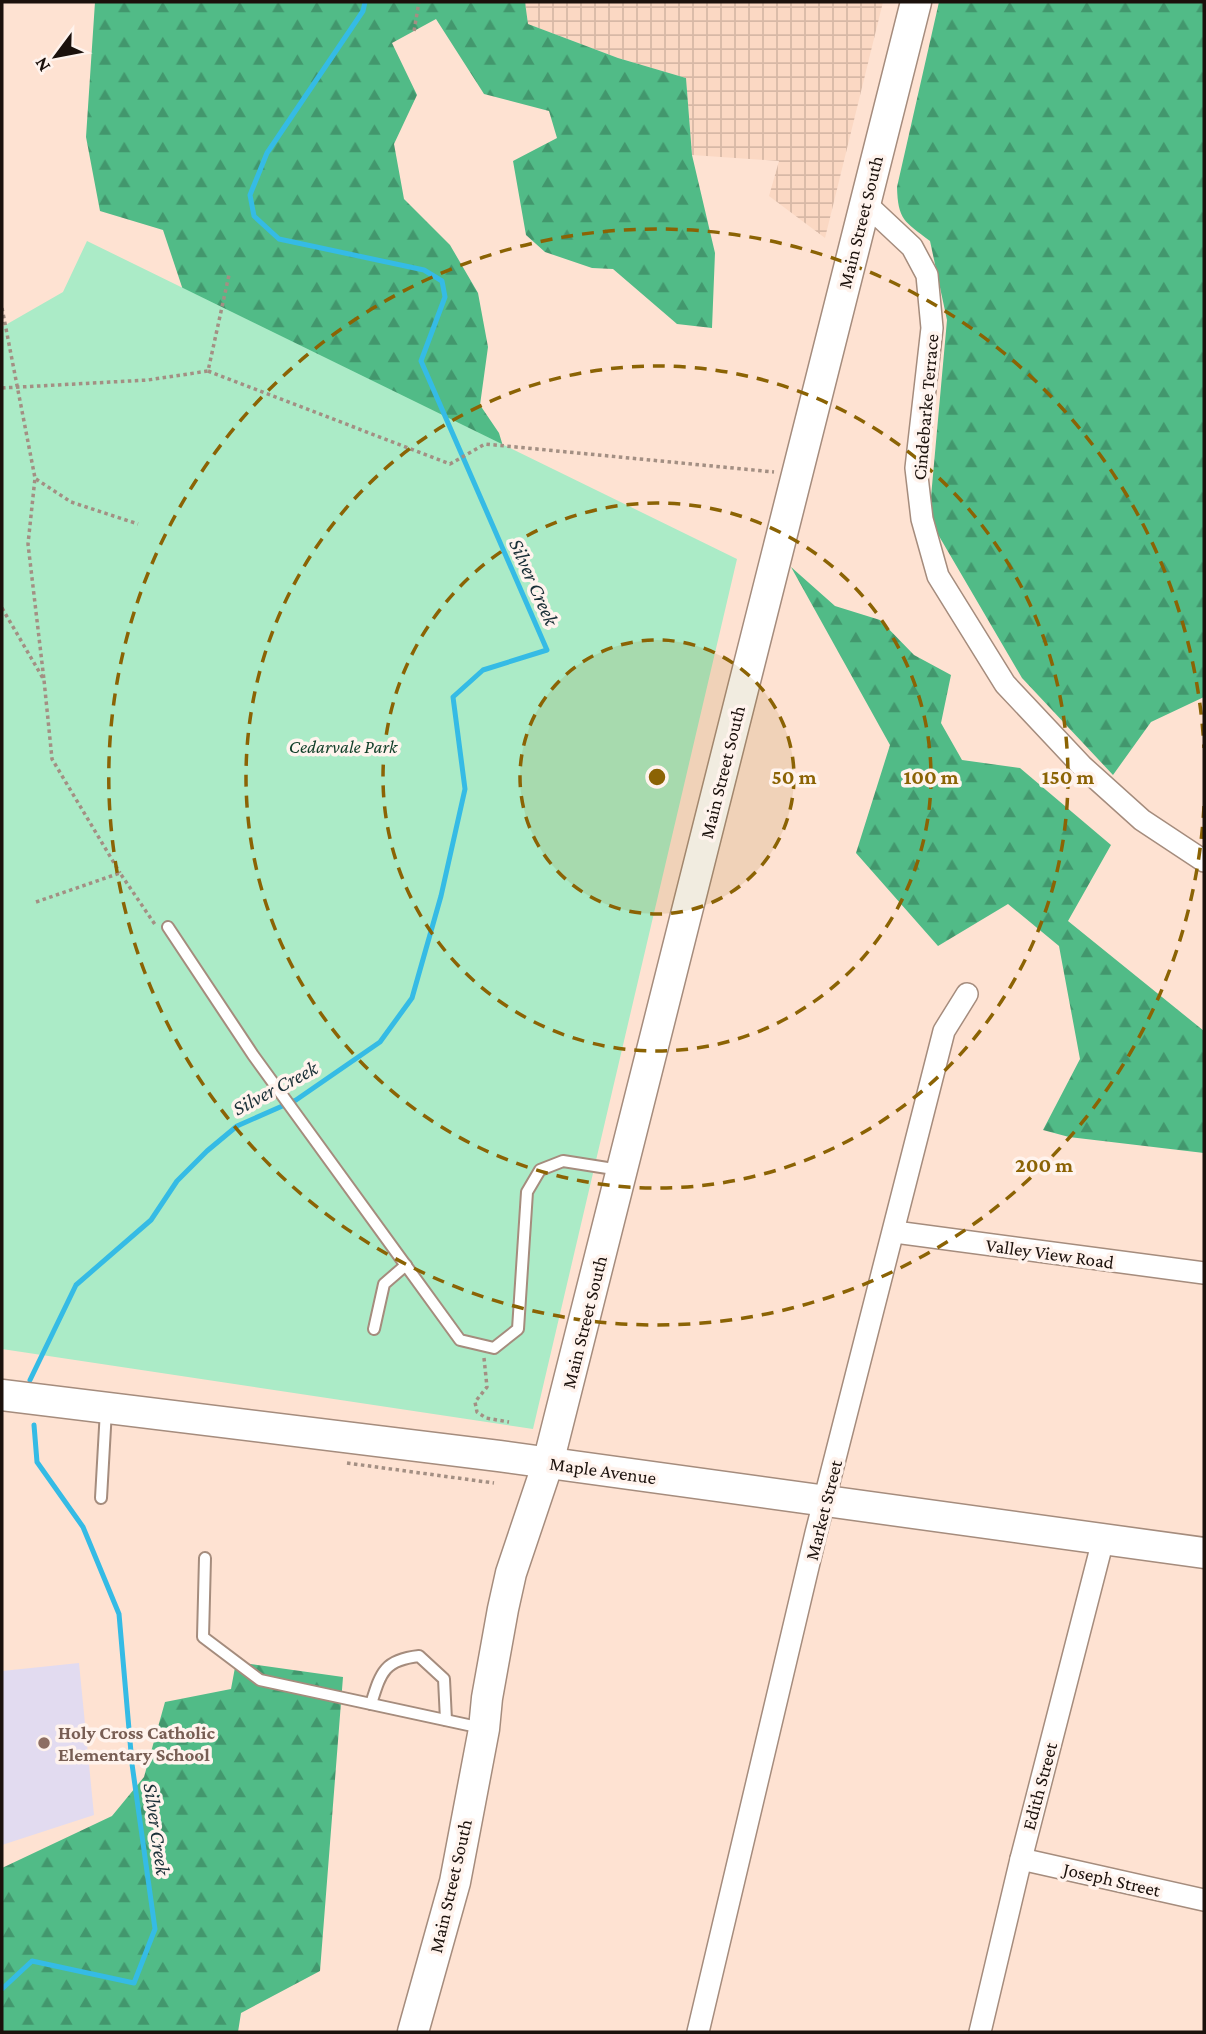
<svg xmlns="http://www.w3.org/2000/svg" width="1206" height="2034" font-family="'Crimson Pro',serif">
<style>
.industrial{fill:url(#industrial-grid)}
.education{fill:#e2dbf0}
.forest{fill:url(#forest-firs)}
.park{fill:#abebc7}
.lines{fill:none;stroke-linecap:round;stroke-linejoin:round}
.stream{stroke:#35bbe5;stroke-width:5}
.lane-casing{stroke:#a58c7d;stroke-width:14}
.street-casing{stroke:#a58c7d;stroke-width:24}
.secondary-casing{stroke:#a58c7d;stroke-width:33}
.path{stroke:#a38f83;stroke-width:3.5;stroke-dasharray:3.5 3.5;stroke-linecap:butt}
.lane{stroke:#fff;stroke-width:10}
.street{stroke:#fff;stroke-width:21}
.secondary{stroke:#fff;stroke-width:30}
.ring{fill:none;stroke:#8b6304;stroke-width:3.5;stroke-dasharray:12 9}
.education-dot{fill:#8d6e63;stroke:#fff3ed;stroke-width:2.5}
.labels{text-anchor:middle;stroke-width:7;stroke-linejoin:round;paint-order:stroke}
.street-label{font-size:19px;fill:#1b110c;stroke:#fff3ed}
.park-label{font-size:19px;font-style:italic;fill:#103e28;stroke:#fff3ed}
.education-label{font-size:19px;font-weight:bold;fill:#785e54;stroke:#fff3ed;text-anchor:start}
.water-label{font-size:21px;font-style:italic;fill:#192f37;stroke:#fff3ed}
.centre{fill:#8b6304;stroke:#fff3ed;stroke-width:3.5}
.ring-label{font-size:21px;text-anchor:middle;font-weight:bold;fill:#8b6304;stroke:#fff3ed;stroke-width:7;stroke-linejoin:round;paint-order:stroke}
</style>
<defs>
<pattern id="industrial-grid" width="8" height="8" patternUnits="userSpaceOnUse" patternTransform="scale(1.75)"><rect width="8" height="8" fill="#fbd8c3"/><path d="M0 4h8M4 0v8" fill="none" stroke="#d7b8a6"/></pattern>
<pattern id="forest-firs" width="22" height="20" patternUnits="userSpaceOnUse" patternTransform="scale(1.75)"><rect width="22" height="20" fill="#51bb87"/><path d="M5 1l3.5 6h-7zM16 11l3.5 6h-7z" fill="#42976d"/></pattern>
</defs>
<rect width="100%" height="100%" fill="#fee2d2"/>
<path class="industrial" d="M525 2H883L825 238 769 196 779 161 692 155 686 78 618 58 528 24Z"/>
<path class="education" d="M79 1663 94 1815 2 1845V1671Z"/>
<g class="forest">
<path d="M95 2H525L528 24 618 58 686 78 692 155 715 253 712 328 677 324 613 269 592 268 545 252 526 235 513 161 557 138 549 111 484 94 436 19 392 43 417 95 394 144 404 199 450 245 478 293 488 347 480 405 499 433 519 499 190 311 163 230 100 211 86 137Z"/>
<path d="M939 2H1204V697L1151 722 1113 775 1022 678 929 519 947 320 930 241C904 221 898 220 897 187Z"/>
<path d="M791 567 835 606 880 620 914 655 951 675 941 723 962 760 1020 768 1111 845 1068 921 1204 1031V1153L1069 1137 1043 1130 1080 1059 1059 946 1008 904 938 946 856 853 890 745Z"/>
<path d="M236 1662 343 1677 320 1971 241 2013 238 2032H2V1868L112 1816 144 1777 165 1702 231 1689Z"/>
</g>
<path class="park" d="M87 241 737 559 533 1429 2 1349V327L63 292Z"/>
<g class="lines">
<g class="stream">
<path d="M30 1380 76 1285 151 1220 177 1181 207 1151 237 1126 296 1100 380 1042 412 998 441 896 465 789 453 697 483 670 547 650 421 361 445 297 442 281 424 270 279 239 254 216 250 195 267 153 363 11 365 2"/>
<path d="M2 1989 32 1961 134 1983 155 1929 132 1764 119 1614 83 1527 37 1462 34 1425"/>
</g>
<g class="lane-casing">
<g id="lane">
<path d="M168 927 253 1055 460 1340 494 1348 518 1329 527 1192 540 1170 563 1161 620 1170"/>
<path d="M374 1329 384 1284 406 1265"/>
<path d="M101 1498 106 1410"/>
<path d="M205 1558 203 1637 260 1680 482 1728"/>
<path d="M371 1704C381 1672 384 1660 419 1656L444 1679 446 1720"/>
</g>
</g>
<g class="street-casing">
<g id="street">
<path d="M864 202 912 247 927 275 932 328 916 468 922 519 938 576 1005 684 1082 766 1142 820 1204 861"/>
<path d="M895 1232 1204 1273"/>
<path d="M1021 1859 1204 1900"/>
<path d="M698 2032 816 1533 944 1031 967 994"/>
<path d="M980 2032 1021 1859 1103 1540"/>
</g>
</g>
<g class="secondary-casing">
<g id="secondary">
<path d="M2 1395 499 1456 1204 1553"/>
<path d="M413 2032 455 1882 484 1729 487 1698 503 1609 511 1573 548 1463 916 2"/>
</g>
</g>
<g class="path">
<path d="M414 31 419 2"/>
<path d="M2 308 35 478 28 544 44 680"/>
<path d="M208 371 450 464 485 444 774 472"/>
<path d="M2 388 148 380 208 371 229 275"/>
<path d="M36 479 71 502 138 524"/>
<path d="M2 608 44 680 52 759 120 873"/>
<path d="M36 902 120 873 156 926"/>
<path d="M484 1358 487 1387 475 1402 477 1412 486 1418 509 1422"/>
<path d="M347 1463 494 1483"/>
</g>
<use href="#lane" class="lane"/>
<use href="#street" class="street"/>
<use href="#secondary" class="secondary"/>
</g>
<circle cx="657" cy="777" r="137" fill="#8b6304" fill-opacity=".12"/>
<g class="ring">
<circle cx="657" cy="777" r="137"/>
<circle cx="657" cy="777" r="274"/>
<circle cx="657" cy="777" r="411"/>
<path d="M1204 806A548 548 0 1 1 1204 748"/>
</g>
<circle class="education-dot" cx="44" cy="1743" r="7"/>
<g class="labels">
<g class="street-label">
<text transform="translate(860 222) rotate(-76)" y="7">Main Street South</text>
<text transform="translate(925 407) rotate(-85)" y="7">Cindebarke Terrace</text>
<text transform="translate(722 772) rotate(-76)" y="7">Main Street South</text>
<text transform="translate(1050 1253) rotate(8)" y="7">Valley View Road</text>
<text transform="translate(584 1322) rotate(-76)" y="7">Main Street South</text>
<text transform="translate(603 1470) rotate(8)" y="7">Maple Avenue</text>
<text transform="translate(823 1510) rotate(-76)" y="7">Market Street</text>
<text transform="translate(1039 1786) rotate(-75)" y="7">Edith Street</text>
<text transform="translate(1112 1879) rotate(13)" y="7">Joseph Street</text>
<text transform="translate(450 1886) rotate(-77)" y="7">Main Street South</text>
</g>
<g class="park-label">
<text x="343" y="753">Cedarvale Park</text>
</g>
<g class="education-label">
<text x="58" y="1739">Holy Cross Catholic<tspan x="58" dy="22">Elementary School</tspan></text>
</g>
<g class="water-label">
<text transform="translate(534 582) rotate(66)" y="7">Silver Creek</text>
<text transform="translate(275 1088) rotate(-28)" y="7">Silver Creek</text>
<text transform="translate(157 1829) rotate(82)" y="7">Silver Creek</text>
</g>
</g>
<circle cx="657" cy="777" r="10" class="centre"/>
<g class="ring-label">
<text x="794" y="784">50 m</text>
<text x="931" y="784">100 m</text>
<text x="1068" y="784">150 m</text>
<text x="1044" y="1172">200 m</text>
</g>
<rect width="1206" height="2034" fill="none" stroke="#1b110c" stroke-width="7"/>
<g transform="translate(56 56) rotate(238)" stroke="#fff3ed" stroke-width="5" paint-order="stroke">
<path d="M0-5L12 26L0 18L-12 26Z" fill="#1b110c"/>
<text y="-10" font-size="19" font-weight="bold" text-anchor="middle" fill="#1b110c">N</text>
</g>
</svg>
